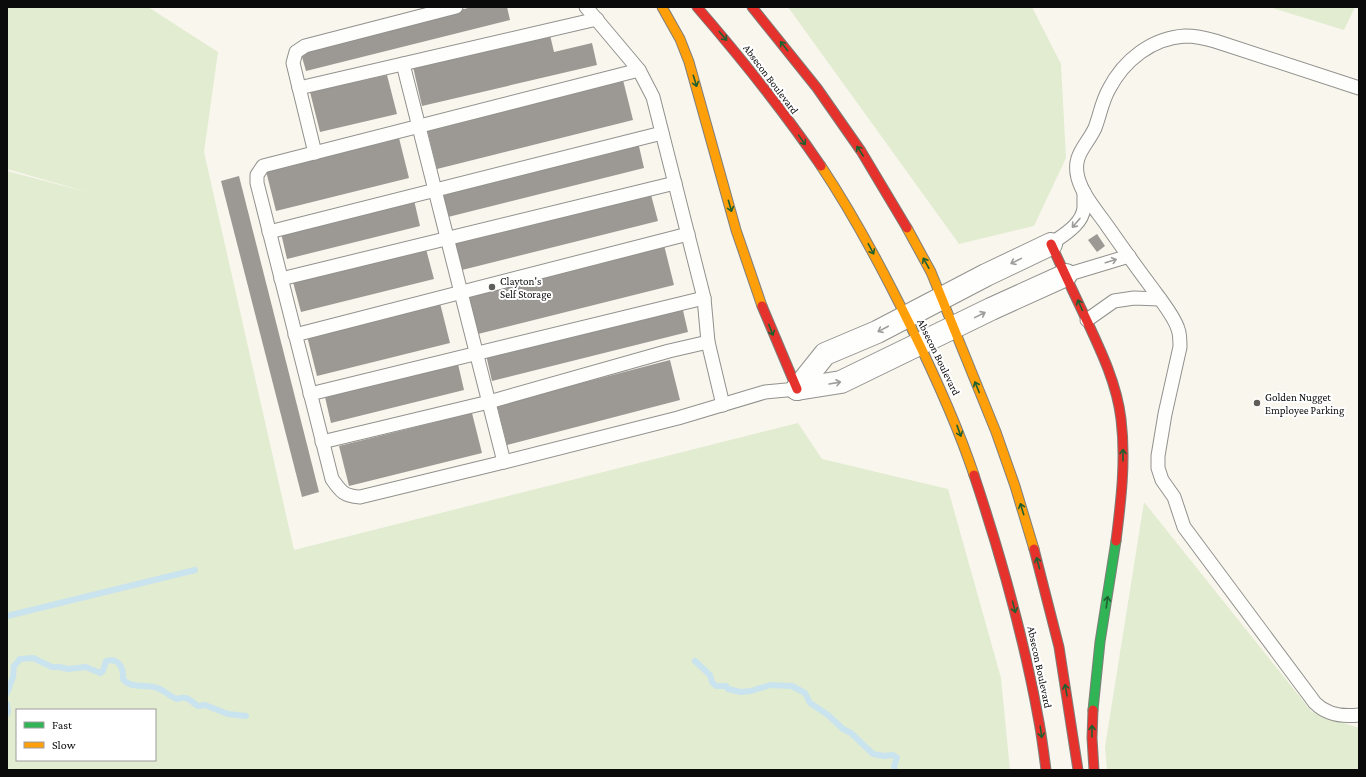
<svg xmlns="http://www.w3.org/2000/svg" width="1366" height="777" font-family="'Crimson Pro',serif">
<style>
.green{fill:#e2ecd0;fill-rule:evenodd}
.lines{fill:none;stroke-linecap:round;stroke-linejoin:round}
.stream{stroke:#c9e3ef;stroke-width:6}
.building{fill:#9c9994}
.lane-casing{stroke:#92918d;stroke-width:15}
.street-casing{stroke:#92918d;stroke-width:24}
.fast-casing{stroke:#7f7e7a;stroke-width:11}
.slow-casing{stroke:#7f7e7a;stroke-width:11}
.jam-casing{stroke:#7f7e7a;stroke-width:11}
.lane{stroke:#fefefc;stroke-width:13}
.street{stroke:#fefefc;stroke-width:22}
.fast{stroke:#30b455;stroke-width:9}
.slow{stroke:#ff9f0a;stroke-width:9}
.jam{stroke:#e5322d;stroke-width:9}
.oneway{stroke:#1e6030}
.oneway2{stroke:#9d9d9c}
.poi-dot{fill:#5e5d5a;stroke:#fff;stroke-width:1.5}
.labels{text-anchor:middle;stroke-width:4;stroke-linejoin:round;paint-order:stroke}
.street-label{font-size:11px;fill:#0b0b0b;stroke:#fff}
.poi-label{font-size:11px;fill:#0b0b0b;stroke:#fff;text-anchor:start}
</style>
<rect width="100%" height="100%" fill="#f9f6ee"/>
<g class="green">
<path d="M7 7H148L218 52 204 152 294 550 798 423 822 459 948 489 1001 678 1010 770H7V171L91 193 7 169ZM17 710H155V760H17Z"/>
<path d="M788 7H1032L1061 64 1066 158 1034 226 959 244Z"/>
<path d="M1269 7H1355L1344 30Z"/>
<path d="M1144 502 1312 712 1359 728V770H1107L1105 747Z"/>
</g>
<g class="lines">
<g class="stream">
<path d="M7 616 195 570"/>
<path d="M695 661 710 675 712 682 716 686H726L728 689 741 692 751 691 770 685 792 686 805 693 810 703 828 715 843 729 851 733 873 754 884 756 893 755 897 758 894 766 895 770"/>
<path d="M7 693 13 677 14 666 20 659 33 658 52 667H59L68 669 86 667 100 673 103 671 106 661C119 657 124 669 123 679 129 688 145 685 154 687 164 689 168 696 177 699 186 695 191 701 198 706L205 705 228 714 246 716"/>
<path d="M7 704 8 712 7 714"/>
</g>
</g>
<g class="building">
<path d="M472 7H507L510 20 306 71 300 50Z"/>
<path d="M550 35 554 52 592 43 597 65 422 106 413 67Z"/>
<path d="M387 75 397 114 320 132 310 92Z"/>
<path d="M623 80 633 120 437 169 427 129Z"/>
<path d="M399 138 409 178 276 211 266 171Z"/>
<path d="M638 142 644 168 448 217 442 191Z"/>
<path d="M239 176 319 492 302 497 221 181Z"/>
<path d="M650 191 658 221 462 270 454 240Z"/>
<path d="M414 200 420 226 287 259 281 233Z"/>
<path d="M1097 234 1105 246 1097 252 1088 240Z"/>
<path d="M664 245 674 285 478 334 468 294Z"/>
<path d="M426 249 434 279 301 312 293 282Z"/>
<path d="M440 303 450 343 317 376 307 336Z"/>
<path d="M682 306 688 332 492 381 486 355Z"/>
<path d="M670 360 680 400 507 445 497 405Z"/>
<path d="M458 364 464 390 331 423 325 397Z"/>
<path d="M472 413 482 453 349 486 339 446Z"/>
</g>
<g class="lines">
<g class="lane-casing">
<g id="lane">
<path d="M586 7 639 70 653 97 704 298 708 342 723 405"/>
<path d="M403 64 504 462"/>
<path d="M639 70 263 166 257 175V183L332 479C341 492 344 496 360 497L504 462 678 418 765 392 797 389"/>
<path d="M299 88 597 19"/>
<path d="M1359 88 1215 41C1205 38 1195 36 1185 36 1152 38 1124 60 1109 89 1102 101 1100 115 1095 128 1086 147 1072 155 1078 178 1083 196 1097 211 1108 227 1122 247 1137 268 1152 288 1160 299 1174 316 1178 329 1180 334 1180 340 1180 347L1165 414 1158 456V468L1162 480 1174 497 1184 527 1315 703C1327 715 1342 717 1359 715"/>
<path d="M315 153 293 63 296 52 305 46 456 7"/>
<path d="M269 232 662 133"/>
<path d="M1051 244C1063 235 1082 225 1084 208 1084 202 1084 197 1084 192"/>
<path d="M1066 275 1129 256"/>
<path d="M281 279 675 183"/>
<path d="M1087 320 1114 301 1134 298 1160 299"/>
<path d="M295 335 688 234"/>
<path d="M310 394 704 298"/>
<path d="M322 442 489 402 669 351 708 342"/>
</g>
</g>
<g class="street-casing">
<g id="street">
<path d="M797 389 825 354 877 332 986 275 1051 244"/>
<path d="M797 389 841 382 991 309 1066 275"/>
</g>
</g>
<g class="fast-casing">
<path id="fast" d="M1093 710 1100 642 1116 541"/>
</g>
<g class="slow-casing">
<g id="slow">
<path d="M662 7 680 39 689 62 736 230 762 306"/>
<path d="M821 166C855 217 884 272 911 327 935 376 957 424 974 475"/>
<path d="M907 228 931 272 996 432 1015 486 1034 549"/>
</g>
</g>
<g class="jam-casing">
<g id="jam">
<path d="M697 7C741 58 783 110 821 166"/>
<path d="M752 7 817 88 861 151 907 228"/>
<path d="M1051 244C1063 270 1075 296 1087 321 1102 353 1117 385 1121 419 1126 460 1121 501 1116 541"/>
<path d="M762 306 797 389"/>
<path d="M974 475C1001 556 1024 638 1039 722 1042 738 1044 754 1046 770"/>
<path d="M1034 549 1059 647 1078 770"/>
<path d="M1093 710 1092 738 1094 770"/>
</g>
</g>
<use href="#lane" class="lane"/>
<use href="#street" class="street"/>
<use href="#fast" class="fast"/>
<use href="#slow" class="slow"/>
<use href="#jam" class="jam"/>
</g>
<defs><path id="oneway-shaft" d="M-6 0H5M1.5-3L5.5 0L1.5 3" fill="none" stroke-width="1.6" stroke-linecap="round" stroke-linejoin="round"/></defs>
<g class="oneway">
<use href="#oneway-shaft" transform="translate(723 36) rotate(50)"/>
<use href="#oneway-shaft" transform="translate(784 46) rotate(-128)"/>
<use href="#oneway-shaft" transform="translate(695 81) rotate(73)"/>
<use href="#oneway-shaft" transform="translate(802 140) rotate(55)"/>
<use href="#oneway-shaft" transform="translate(860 151) rotate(-123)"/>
<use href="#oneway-shaft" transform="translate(730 206) rotate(74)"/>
<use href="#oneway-shaft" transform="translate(871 249) rotate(62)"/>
<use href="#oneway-shaft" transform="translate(926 263) rotate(-119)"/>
<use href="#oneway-shaft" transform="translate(1080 305) rotate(-114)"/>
<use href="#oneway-shaft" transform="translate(771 330) rotate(68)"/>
<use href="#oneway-shaft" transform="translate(977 387) rotate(-112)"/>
<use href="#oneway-shaft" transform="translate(959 431) rotate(70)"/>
<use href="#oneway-shaft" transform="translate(1123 455) rotate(-90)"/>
<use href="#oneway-shaft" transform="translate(1022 509) rotate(-107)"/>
<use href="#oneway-shaft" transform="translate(1038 563) rotate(-105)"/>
<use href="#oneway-shaft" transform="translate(1107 602) rotate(-82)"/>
<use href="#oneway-shaft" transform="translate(1014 607) rotate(76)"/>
<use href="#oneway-shaft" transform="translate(1066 690) rotate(-100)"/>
<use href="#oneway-shaft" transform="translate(1092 731) rotate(-89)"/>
<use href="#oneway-shaft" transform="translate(1041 732) rotate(82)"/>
</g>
<g class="oneway2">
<use href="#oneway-shaft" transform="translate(1076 223) rotate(131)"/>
<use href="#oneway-shaft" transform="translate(1016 261) rotate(154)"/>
<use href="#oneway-shaft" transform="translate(1111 261) rotate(-17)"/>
<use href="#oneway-shaft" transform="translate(980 315) rotate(-26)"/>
<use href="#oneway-shaft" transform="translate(883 329) rotate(152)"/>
<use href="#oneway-shaft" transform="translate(835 383) rotate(-10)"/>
</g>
<g class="poi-dot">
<circle cx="492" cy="287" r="4"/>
<circle cx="1257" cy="403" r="4"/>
</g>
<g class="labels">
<g class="street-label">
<text transform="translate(771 79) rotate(53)" y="4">Absecon Boulevard</text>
<text transform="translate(939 357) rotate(64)" y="4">Absecon Boulevard</text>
<text transform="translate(1040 667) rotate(78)" y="4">Absecon Boulevard</text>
</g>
<g class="poi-label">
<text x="500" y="285">Clayton's<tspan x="500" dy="13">Self Storage</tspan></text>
<text x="1265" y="401">Golden Nugget<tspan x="1265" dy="13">Employee Parking</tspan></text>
</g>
</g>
<rect width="1366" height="777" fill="none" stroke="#0b0b0b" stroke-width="16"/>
<rect x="16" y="709" width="140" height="52" fill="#ffffff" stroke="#9d9d9d"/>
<rect x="24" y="722" width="20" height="6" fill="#30b455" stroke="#9d9d9d"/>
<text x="52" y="729" font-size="12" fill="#0b0b0b">Fast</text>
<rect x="24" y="742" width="20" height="6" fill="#ff9f0a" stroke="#9d9d9d"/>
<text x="52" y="749" font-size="12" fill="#0b0b0b">Slow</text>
</svg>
